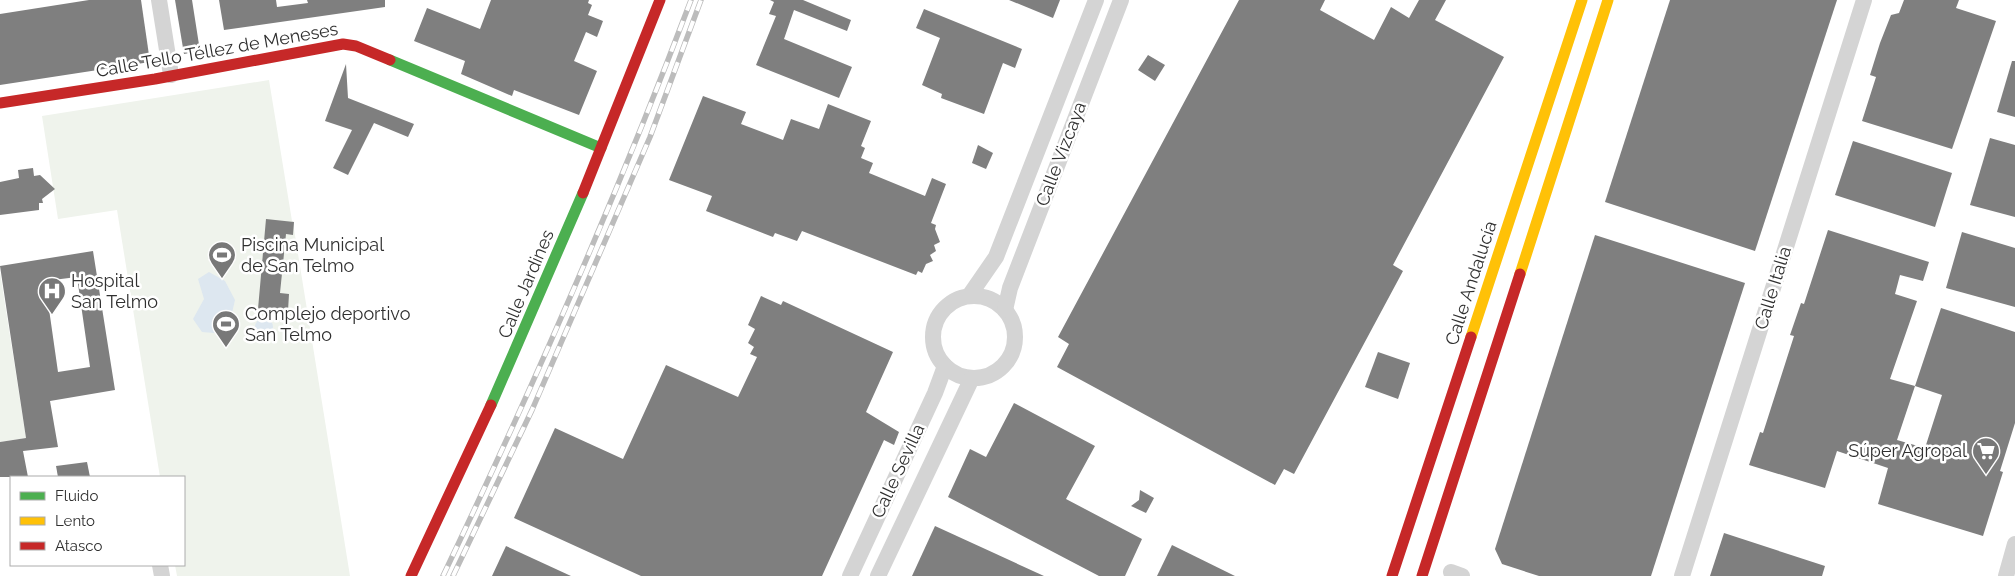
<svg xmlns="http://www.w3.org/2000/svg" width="2015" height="576" font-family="Raleway,sans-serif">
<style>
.green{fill:#eff3ec}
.water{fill:#dde7f0}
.building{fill:#7f7f7f;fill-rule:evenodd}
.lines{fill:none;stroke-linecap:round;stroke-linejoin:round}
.street{stroke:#d4d4d4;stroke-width:16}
.fast{stroke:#4caf50;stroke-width:11}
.slow{stroke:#ffc107;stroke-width:11}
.jam{stroke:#c62828;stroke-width:11}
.rail-casing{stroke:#bcbcbc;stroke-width:5.5}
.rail{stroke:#fff;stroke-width:4;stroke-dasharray:11;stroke-linecap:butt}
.labels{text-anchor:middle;stroke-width:5;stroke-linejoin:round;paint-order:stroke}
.street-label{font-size:18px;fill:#303030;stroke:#fff}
.poi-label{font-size:18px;fill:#303030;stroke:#fff;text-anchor:start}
</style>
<rect width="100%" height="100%" fill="#fff"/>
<g class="green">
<path d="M269 80 292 221 294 222V229L350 576H177L175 565H184V477H160L117 210 58 219 42 116Z"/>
<path d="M0 272 26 438 0 442Z"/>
</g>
<g class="water">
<path d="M209 272 225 281 235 300 229 326 214 333 202 332 193 319 204 299 198 279Z"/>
<circle cx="264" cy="327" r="9"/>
</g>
<g class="building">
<path d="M89 0H141L150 62 0 85V14Z"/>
<path d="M175 0H192L200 51 184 54Z"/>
<path d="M219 0H276L277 7 308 3 307 0H385V7L224 30Z"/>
<path d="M491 0H589L588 3 592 5 588 15 603 21 597 37 586 32 574 61 597 71 579 115 514 90 512 96 461 74 465 61 414 41 427 8 480 29Z"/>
<path d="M770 0H803L851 20 847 31 794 10 784 39 852 67 839 98 756 65 776 16 769 14 774 2Z"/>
<path d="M1009 0H1060L1053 18Z"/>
<path d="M1239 0H1325L1320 10 1374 40 1391 7 1409 18 1419 0H1446L1435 20 1504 57 1393 265 1403 271 1294 474 1284 469 1275 485 1057 367 1069 344 1058 337Z"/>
<path d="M1670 0H1837L1755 251 1605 202Z"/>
<path d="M1904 0H1959L1956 8 1996 21 1952 149 1862 121 1876 77 1870 75 1880 43 1891 15 1899 13Z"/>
<path d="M924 9 1022 49 1015 68 1003 63 984 114 941 98 942 94 922 85 940 38 916 28Z"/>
<path d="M1148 55 1165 65 1155 81 1138 70Z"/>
<path d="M2012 61H2015V117L1997 112Z"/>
<path d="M346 64 348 98 414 124 408 137 374 123 348 175 333 168 352 130 325 121Z"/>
<path d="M703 96 746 112 741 124 783 140 791 119 819 129 828 104 871 121 861 146 865 148 861 158 873 163 869 173 925 196 932 178 946 184 931 223 936 225 935 229 940 242 934 245 936 251 930 255 933 261 926 264 922 273 918 271 916 275 802 231 797 241 775 233 773 237 706 211 712 196 669 180Z"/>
<path d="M1990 138 2015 145V217L1970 205Z"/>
<path d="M1853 141 1952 173 1935 227 1835 195Z"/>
<path d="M978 145 993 153 986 169 972 163Z"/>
<path d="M33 168 34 176 40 175 55 189 42 199 43 203H39V210L0 215V182L19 178 18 170Z"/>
<path d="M266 219 294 222 293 235 286 234 280 293 289 294 288 311 258 309Z"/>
<path d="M1828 230 1929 262 1923 281 1900 275 1895 294 1917 301 1890 379 1915 386 1941 308 2015 332V423L2000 471 2003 472 1983 536 1878 504 1888 468 1837 451 1825 488 1749 465 1760 432 1763 433 1794 336 1790 335 1801 303 1804 304ZM1915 386 1942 395 1925 448 1897 440Z"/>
<path d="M1962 232 2015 248V307L1946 288Z"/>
<path d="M1595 235 1745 283 1651 576H1539L1502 564 1495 549Z"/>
<path d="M93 251 115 390 50 401 58 447 23 451 28 477H0V442L26 438 0 266ZM77 277 90 367 58 372 45 281Z"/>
<path d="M761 296 781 305 783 301 893 352 866 412 899 432 894 445 884 440 822 576H641L514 518 555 428 623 459 666 365 738 397 757 357 750 354 754 347 748 343 755 329 748 325Z"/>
<path d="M1378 352 1410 363 1398 399 1365 387Z"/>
<path d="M1014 403 1095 446 1066 499 1142 539 1125 576H1099L948 497 970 449 986 457Z"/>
<path d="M87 462 90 477H58L56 466Z"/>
<path d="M1140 490 1154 498 1146 513 1131 506 1139 500Z"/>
<path d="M935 526 1044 576H912Z"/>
<path d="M1724 533 1825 566 1822 576H1710Z"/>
<path d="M1172 545 1235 576H1157Z"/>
<path d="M506 546 571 576H492Z"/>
</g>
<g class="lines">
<g class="street">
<path d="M159 0 171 75"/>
<path d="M969 296 996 257 1096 0"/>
<circle cx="974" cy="337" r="41"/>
<path d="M1005 310 1010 288 1121 0"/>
<path d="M160 565 162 576"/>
<path d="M1451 572 1462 576"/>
<path d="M850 576 935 393 945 366"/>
<path d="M878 576 972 378"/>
<path d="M1682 576 1864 0"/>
<path d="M2006 576 2015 544"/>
</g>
<g class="fast">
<path d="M390 60 601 148"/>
<path d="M491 405 583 193"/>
</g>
<g class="slow">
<path d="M1520 274 1608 0"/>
<path d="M1471 337 1582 0"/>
</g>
<g class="jam">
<path d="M0 103 155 79 343 44 356 46 390 60"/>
<path d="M583 193 660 0"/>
<path d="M411 576 491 405"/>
<path d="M1392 576 1471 337"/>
<path d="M1422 576 1520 274"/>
</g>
<g class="rail-casing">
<g id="rail">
<path d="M443 576C533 387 617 196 691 0"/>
<path d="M453 576 532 410 650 137 701 0"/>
</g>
</g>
<use href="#rail" class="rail"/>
</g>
<defs>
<g id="stadium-pin" transform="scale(1.4375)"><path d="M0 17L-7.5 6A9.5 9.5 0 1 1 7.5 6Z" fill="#787878" stroke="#fff"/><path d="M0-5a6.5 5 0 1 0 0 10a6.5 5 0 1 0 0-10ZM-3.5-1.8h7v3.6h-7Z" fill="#fff"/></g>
<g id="hospital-pin" transform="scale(1.4375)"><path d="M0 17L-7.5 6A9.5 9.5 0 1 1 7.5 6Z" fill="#787878" stroke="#fff"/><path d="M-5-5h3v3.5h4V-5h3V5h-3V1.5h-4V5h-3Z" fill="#fff"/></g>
<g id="supermarket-pin" transform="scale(1.4375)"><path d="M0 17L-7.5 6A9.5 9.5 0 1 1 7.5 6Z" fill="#787878" stroke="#fff"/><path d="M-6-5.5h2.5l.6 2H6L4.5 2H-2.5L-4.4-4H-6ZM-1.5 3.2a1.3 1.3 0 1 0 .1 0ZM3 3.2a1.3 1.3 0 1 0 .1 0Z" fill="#fff"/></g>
</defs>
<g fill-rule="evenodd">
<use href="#stadium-pin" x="222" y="255"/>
<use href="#hospital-pin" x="52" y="291"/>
<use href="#stadium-pin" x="226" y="324"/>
<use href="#supermarket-pin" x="1986" y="451"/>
</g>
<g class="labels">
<g class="street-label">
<text transform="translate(217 50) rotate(-10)" y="6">Calle Tello Téllez de Meneses</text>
<text transform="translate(1061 154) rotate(-69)" y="6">Calle Vizcaya</text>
<text transform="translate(1471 283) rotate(-72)" y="6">Calle Andalucía</text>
<text transform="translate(526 284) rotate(-67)" y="6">Calle Jardines</text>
<text transform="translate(1773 288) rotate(-73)" y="6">Calle Italia</text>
<text transform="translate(898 471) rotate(-65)" y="6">Calle Sevilla</text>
</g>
<g class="poi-label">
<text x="241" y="251">Piscina Municipal<tspan x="241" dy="21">de San Telmo</tspan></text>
<text x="71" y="287">Hospital<tspan x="71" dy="21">San Telmo</tspan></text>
<text x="245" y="320">Complejo deportivo<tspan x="245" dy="21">San Telmo</tspan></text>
<text x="1967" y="457" text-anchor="end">Súper Agropal</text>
</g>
</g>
<rect x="10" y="476" width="175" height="90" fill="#ffffff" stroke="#acacac"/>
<rect x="20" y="492" width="25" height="8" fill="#4caf50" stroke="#acacac"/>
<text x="55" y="501" font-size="15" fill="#303030">Fluido</text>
<rect x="20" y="517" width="25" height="8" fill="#ffc107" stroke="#acacac"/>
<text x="55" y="526" font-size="15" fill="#303030">Lento</text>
<rect x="20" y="542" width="25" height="8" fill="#c62828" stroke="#acacac"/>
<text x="55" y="551" font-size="15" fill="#303030">Atasco</text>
</svg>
